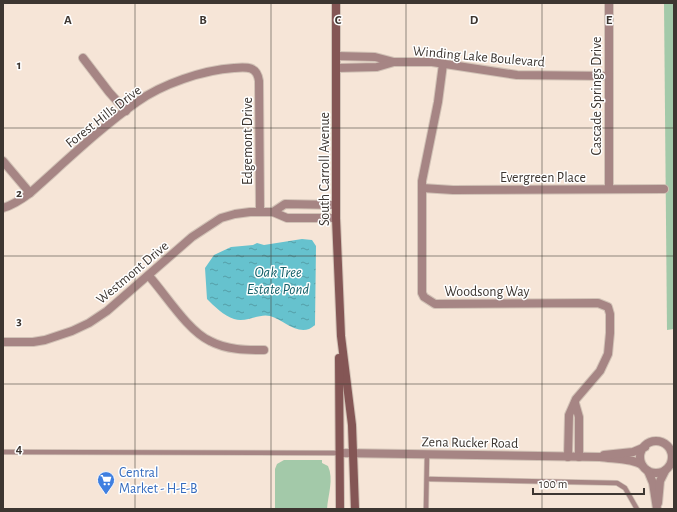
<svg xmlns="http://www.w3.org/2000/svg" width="677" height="512" font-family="'Alegreya Sans',sans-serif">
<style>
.green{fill:#a3c9a9}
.water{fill:url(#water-ripples)}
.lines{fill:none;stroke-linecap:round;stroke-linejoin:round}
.lane-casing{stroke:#d1c2b6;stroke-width:6}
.street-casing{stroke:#d1c2b6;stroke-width:10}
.secondary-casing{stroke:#d1c2b6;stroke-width:10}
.lane{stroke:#a68584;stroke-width:4.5}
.street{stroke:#a68584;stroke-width:8}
.secondary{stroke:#845655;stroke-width:8}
.grid{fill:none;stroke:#3d3631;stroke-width:1;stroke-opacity:0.55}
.labels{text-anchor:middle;stroke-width:3;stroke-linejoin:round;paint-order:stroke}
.street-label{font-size:14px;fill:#3d3631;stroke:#fff}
.shop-label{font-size:14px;fill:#366cbe;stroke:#fff;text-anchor:start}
.water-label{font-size:15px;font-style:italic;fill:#14616a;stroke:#fff}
.grid-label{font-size:13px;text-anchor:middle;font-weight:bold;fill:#3d3631;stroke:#fff;stroke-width:3;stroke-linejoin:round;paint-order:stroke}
</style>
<defs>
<pattern id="water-ripples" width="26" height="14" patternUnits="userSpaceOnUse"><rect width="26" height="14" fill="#66c2ce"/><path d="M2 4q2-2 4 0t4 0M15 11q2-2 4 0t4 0" fill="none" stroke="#559ea8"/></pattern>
</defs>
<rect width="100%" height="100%" fill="#f6e5d7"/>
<g class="green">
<path d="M664 3H674V329L667 330Z"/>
<path d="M284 460H322V463L328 466C334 479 328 495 327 509H275V469L277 464Z"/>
</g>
<path class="water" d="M302 239 312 240 316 246 315 325C300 339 285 320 270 316 259 313 247 323 234 319 224 316 214 306 207 299L205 268 214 255 231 247 253 245 257 243 264 245Z"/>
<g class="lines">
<g class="lane-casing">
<g id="lane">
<path d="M3 452 340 453"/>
<path d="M427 479 617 483 625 488 637 509"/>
<path d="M426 509 427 454"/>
</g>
</g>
<g class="street-casing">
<g id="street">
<path d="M609 3V189"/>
<path d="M336 56 375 57 394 62H432L517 75 609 76"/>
<path d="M83 58 109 92 126 111"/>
<path d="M443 64 438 102 422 181V293L424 297 435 304 598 303 608 307 610 314V333L608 354 600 371 576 399 569 415 568 457"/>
<path d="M336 68 377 67 394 62"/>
<path d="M3 161 30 193"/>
<path d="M422 188 453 190 664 189"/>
<path d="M3 208C13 205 22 199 30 193 65 162 99 129 137 102 162 84 203 70 234 68 247 67 257 66 259 81L260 212"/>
<path d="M273 212 285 204 336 205"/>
<path d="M149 276C166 295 188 331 210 341 227 350 246 350 264 350"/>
<path d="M3 342H33L45 340 72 331 89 323 107 311 192 237 221 218 235 214 250 212H273L287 218H336"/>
<path d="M575 403 579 417V457"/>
<circle cx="656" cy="457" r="16"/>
<path d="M340 453 600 457C613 459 632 458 642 465"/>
<path d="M604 455 633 452 645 447"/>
<path d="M648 471 653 483 657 509"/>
<path d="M658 503 660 481 665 471"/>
</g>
</g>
<g class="secondary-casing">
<g id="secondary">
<path d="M336 3V218L341 336 352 425 355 509"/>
<path d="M339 358 340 509"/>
</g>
</g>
<use href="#lane" class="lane"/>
<use href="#street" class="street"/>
<use href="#secondary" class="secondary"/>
</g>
<path class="grid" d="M135 3V509M271 3V509M406 3V509M542 3V509M3 128H674M3 256H674M3 384H674"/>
<defs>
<g id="supermarket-pin" transform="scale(0.9)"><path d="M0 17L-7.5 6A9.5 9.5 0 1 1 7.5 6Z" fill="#3f7fe0" stroke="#fff"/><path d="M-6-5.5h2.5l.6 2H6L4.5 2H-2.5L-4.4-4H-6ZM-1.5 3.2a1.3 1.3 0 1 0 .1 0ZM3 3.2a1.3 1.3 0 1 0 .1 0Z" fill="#fff"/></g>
</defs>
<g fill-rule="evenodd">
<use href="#supermarket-pin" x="106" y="480"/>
</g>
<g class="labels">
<g class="street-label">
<text transform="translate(479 56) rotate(5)" y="5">Winding Lake Boulevard</text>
<text transform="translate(596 96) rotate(-90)" y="5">Cascade Springs Drive</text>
<text transform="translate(103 116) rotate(-38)" y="5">Forest Hills Drive</text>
<text transform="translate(247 141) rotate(-90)" y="5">Edgemont Drive</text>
<text transform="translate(324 169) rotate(-90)" y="5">South Carroll Avenue</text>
<text x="543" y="182">Evergreen Place</text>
<text transform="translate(132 272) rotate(-40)" y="5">Westmont Drive</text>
<text x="487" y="296">Woodsong Way</text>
<text transform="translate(470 442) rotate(1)" y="5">Zena Rucker Road</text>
</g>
<g class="shop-label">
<text x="119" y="477">Central<tspan x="119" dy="16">Market - H-E-B</tspan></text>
</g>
<g class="water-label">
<text x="278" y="277">Oak Tree<tspan x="278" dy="17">Estate Pond</tspan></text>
</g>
</g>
<g class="grid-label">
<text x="68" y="24">A</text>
<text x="203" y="24">B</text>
<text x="338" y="24">C</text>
<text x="474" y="24">D</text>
<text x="609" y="24">E</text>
<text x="19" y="69">1</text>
<text x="19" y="197">2</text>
<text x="19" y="325">3</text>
<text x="19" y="453">4</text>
</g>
<rect width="677" height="512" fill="none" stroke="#3d3631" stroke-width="8"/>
<path d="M533 488v6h111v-6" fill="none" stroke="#3d3631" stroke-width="2"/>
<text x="539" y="488" font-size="12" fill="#3d3631" stroke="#ffffff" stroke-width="3" paint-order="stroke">100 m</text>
</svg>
